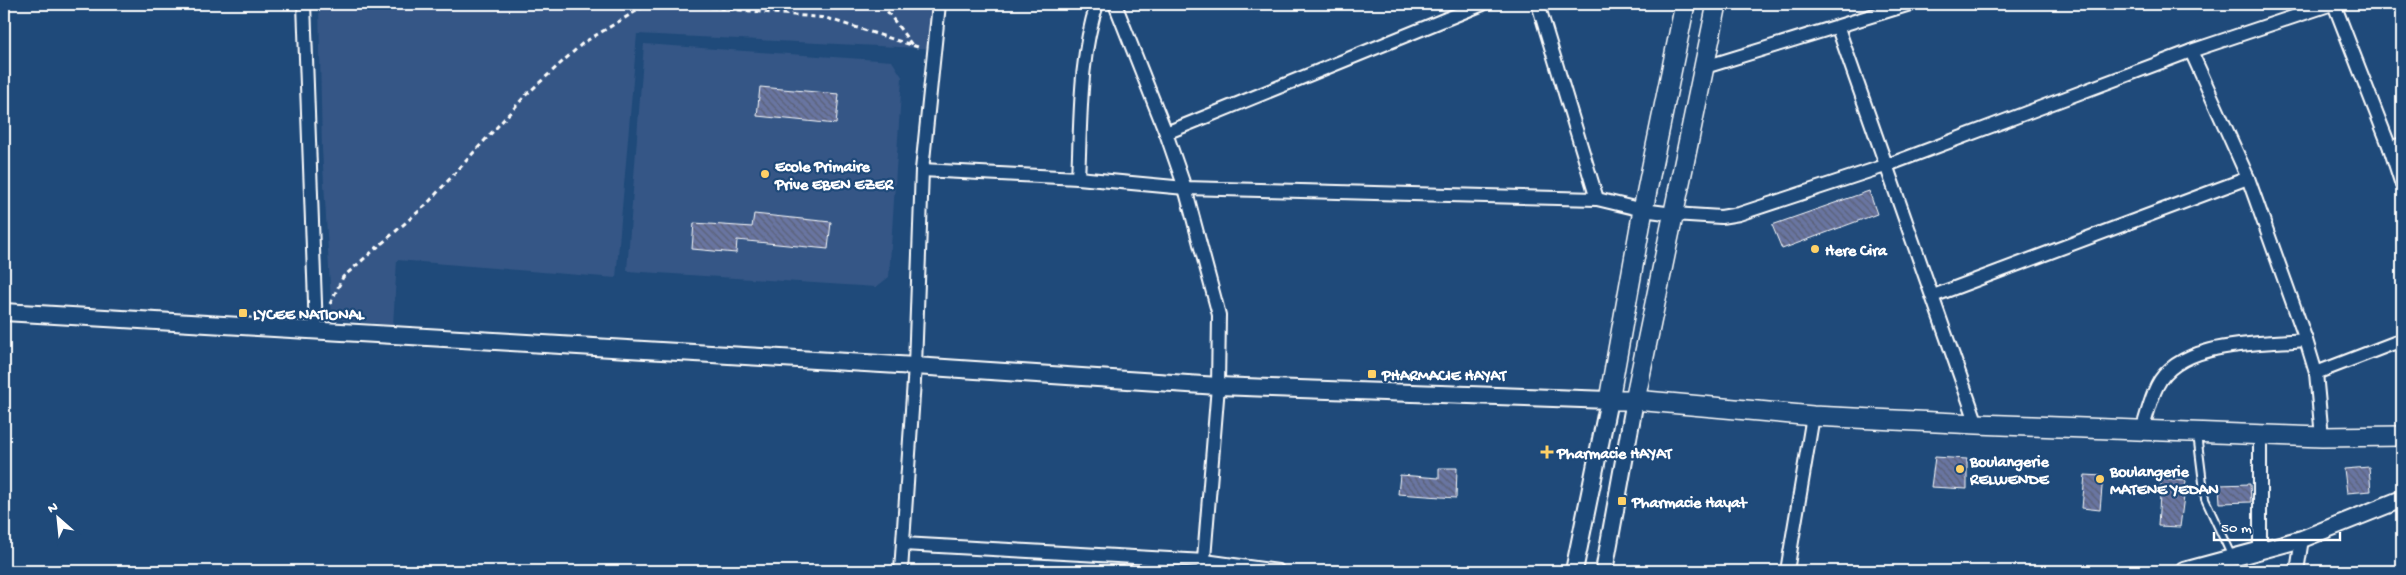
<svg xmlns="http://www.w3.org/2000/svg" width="2406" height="575" font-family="'Gochi Hand',sans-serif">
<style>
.built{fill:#355786}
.building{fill:url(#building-back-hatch);stroke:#fff}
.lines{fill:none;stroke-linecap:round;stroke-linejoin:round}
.service-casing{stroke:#fff;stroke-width:10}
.minor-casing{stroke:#fff;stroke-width:16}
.tertiary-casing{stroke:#fff;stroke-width:20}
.secondary-casing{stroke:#fff;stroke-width:22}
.path{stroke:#fff;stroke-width:3;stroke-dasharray:5 4;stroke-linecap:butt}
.service{stroke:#1f4a7a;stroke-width:6}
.minor{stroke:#1f4a7a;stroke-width:12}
.tertiary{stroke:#1f4a7a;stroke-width:16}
.secondary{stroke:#1f4a7a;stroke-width:19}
.poi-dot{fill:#ffd166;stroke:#1f4a7a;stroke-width:2}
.labels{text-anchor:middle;stroke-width:4.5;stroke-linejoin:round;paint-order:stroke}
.poi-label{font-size:16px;font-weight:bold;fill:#fff;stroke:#1f4a7a;text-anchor:start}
</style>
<defs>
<pattern id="building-back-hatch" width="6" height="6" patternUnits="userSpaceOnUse" patternTransform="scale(1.25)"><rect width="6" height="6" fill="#6975a1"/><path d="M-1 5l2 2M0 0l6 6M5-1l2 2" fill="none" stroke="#5a6076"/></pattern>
</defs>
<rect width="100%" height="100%" fill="#1f4a7a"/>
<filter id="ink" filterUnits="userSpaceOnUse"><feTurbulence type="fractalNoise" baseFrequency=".02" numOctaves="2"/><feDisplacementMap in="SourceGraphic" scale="10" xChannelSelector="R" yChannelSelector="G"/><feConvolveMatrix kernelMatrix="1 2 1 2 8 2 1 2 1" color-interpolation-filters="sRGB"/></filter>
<g filter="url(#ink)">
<g class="built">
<path d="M319 4H943L939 49 637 34 616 278 397 260 393 325 332 319 322 149Z"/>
<path d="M644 44 892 61 902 77 889 277 876 287 627 271Z"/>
</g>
<g class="building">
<path d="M760 87 839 94 836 124 757 116Z"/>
<path d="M1869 191 1877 214 1782 249 1772 225Z"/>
<path d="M754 214 831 222 828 249 737 240 736 253 692 249 694 223 752 227Z"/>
<path d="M1935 457 1967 459V489L1931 487Z"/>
<path d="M2369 467 2371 491 2347 493 2344 469Z"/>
<path d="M1439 468H1457L1456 498 1398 494 1400 475 1439 478Z"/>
<path d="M2085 475 2103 476 2100 510 2082 508Z"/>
<path d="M2161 479 2186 481 2180 527 2158 526Z"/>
<path d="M2250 484 2251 502 2220 503 2219 485Z"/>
</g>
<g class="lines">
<g class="service-casing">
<path id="service" d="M2197 434 2205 499 2232 557"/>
</g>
<g class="minor-casing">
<g id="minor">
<path d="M304 4 316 330"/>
<path d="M1115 4 1166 133 1185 188 1219 315 1218 386 1203 571"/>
<path d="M1538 4 1597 199"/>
<path d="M2334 4 2390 148 2402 185"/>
<path d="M1838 28 1977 424"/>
<path d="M2191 51 2248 178 2306 340 2316 373 2322 437"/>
<path d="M1705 67 1910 4"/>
<path d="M1166 133 1483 4"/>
<path d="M2390 148 2402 144"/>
<path d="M922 170 1078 178 1185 188 1597 199 1643 210 1673 214 1721 217 1739 214 1885 166 2191 51 2332 4"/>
<path d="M1078 178C1081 120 1079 59 1097 4"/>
<path d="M1933 296 2248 178"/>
<path d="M2316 373 2402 340"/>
<path d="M2142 430C2147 416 2150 400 2157 386 2179 340 2263 344 2306 340"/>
<path d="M2260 434V549"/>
<path d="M903 544 1205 561 1278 571"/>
<path d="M901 571 915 366 922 170 939 4"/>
<path d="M1787 571 1813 416"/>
<path d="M2297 571 2302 539"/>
</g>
</g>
<g class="tertiary-casing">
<g id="tertiary">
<path d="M4 312 915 366 1218 386 1609 400 1574 571"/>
<path d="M1604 571 1635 400"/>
<path d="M2184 571 2302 539 2402 499"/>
</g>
</g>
<g class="secondary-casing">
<g id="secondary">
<path d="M1685 4 1643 210 1609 400H1635L1813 416 1977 424 2322 437 2402 436"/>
<path d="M1635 400 1717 4"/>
</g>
</g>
<g class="path">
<path d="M675 4 826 18 921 48"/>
<path d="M882 4 912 45"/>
<path d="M330 304 343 277 426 205 526 95 583 43 648 4"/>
</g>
<use href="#service" class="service"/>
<use href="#minor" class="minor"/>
<use href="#tertiary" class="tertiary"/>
<use href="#secondary" class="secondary"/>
</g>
</g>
<g class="poi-dot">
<circle cx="765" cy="174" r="5"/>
<circle cx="1815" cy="249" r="5"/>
<rect x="238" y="308" width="10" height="10" rx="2.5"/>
<rect x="1367" y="369" width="10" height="10" rx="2.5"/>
<path d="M1544.5 444.5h5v5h5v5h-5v5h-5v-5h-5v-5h5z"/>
<circle cx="1960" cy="469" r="5"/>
<circle cx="2100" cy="479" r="5"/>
<rect x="1617" y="496" width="10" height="10" rx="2.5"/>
</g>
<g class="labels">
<g class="poi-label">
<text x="775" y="171">Ecole Primaire<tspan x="775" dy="18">Prive EBEN EZER</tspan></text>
<text x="1825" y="255">Here Cira</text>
<text x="253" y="319">LYCEE NATIONAL</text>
<text x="1382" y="380">PHARMACIE HAYAT</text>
<text x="1557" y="458">Pharmacie HAYAT</text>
<text x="1970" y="466">Boulangerie<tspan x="1970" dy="18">RELWENDE</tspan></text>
<text x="2110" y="476">Boulangerie<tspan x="2110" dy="18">MATENE YEDAN</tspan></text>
<text x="1632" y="507">Pharmacie Hayat</text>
</g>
</g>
<rect width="2406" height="575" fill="none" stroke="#1f4a7a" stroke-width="20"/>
<rect x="10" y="10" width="2386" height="555" fill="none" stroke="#fff" stroke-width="2" filter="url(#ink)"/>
<g transform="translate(58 518) rotate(333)" stroke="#1f4a7a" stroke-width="4" paint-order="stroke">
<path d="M0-4L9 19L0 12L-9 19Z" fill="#ffffff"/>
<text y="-8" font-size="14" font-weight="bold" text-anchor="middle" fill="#ffffff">N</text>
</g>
<path d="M2214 532v8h126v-8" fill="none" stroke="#ffffff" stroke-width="2.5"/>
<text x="2221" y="532" font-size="15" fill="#ffffff" stroke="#1f4a7a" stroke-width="4" paint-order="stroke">50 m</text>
</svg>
